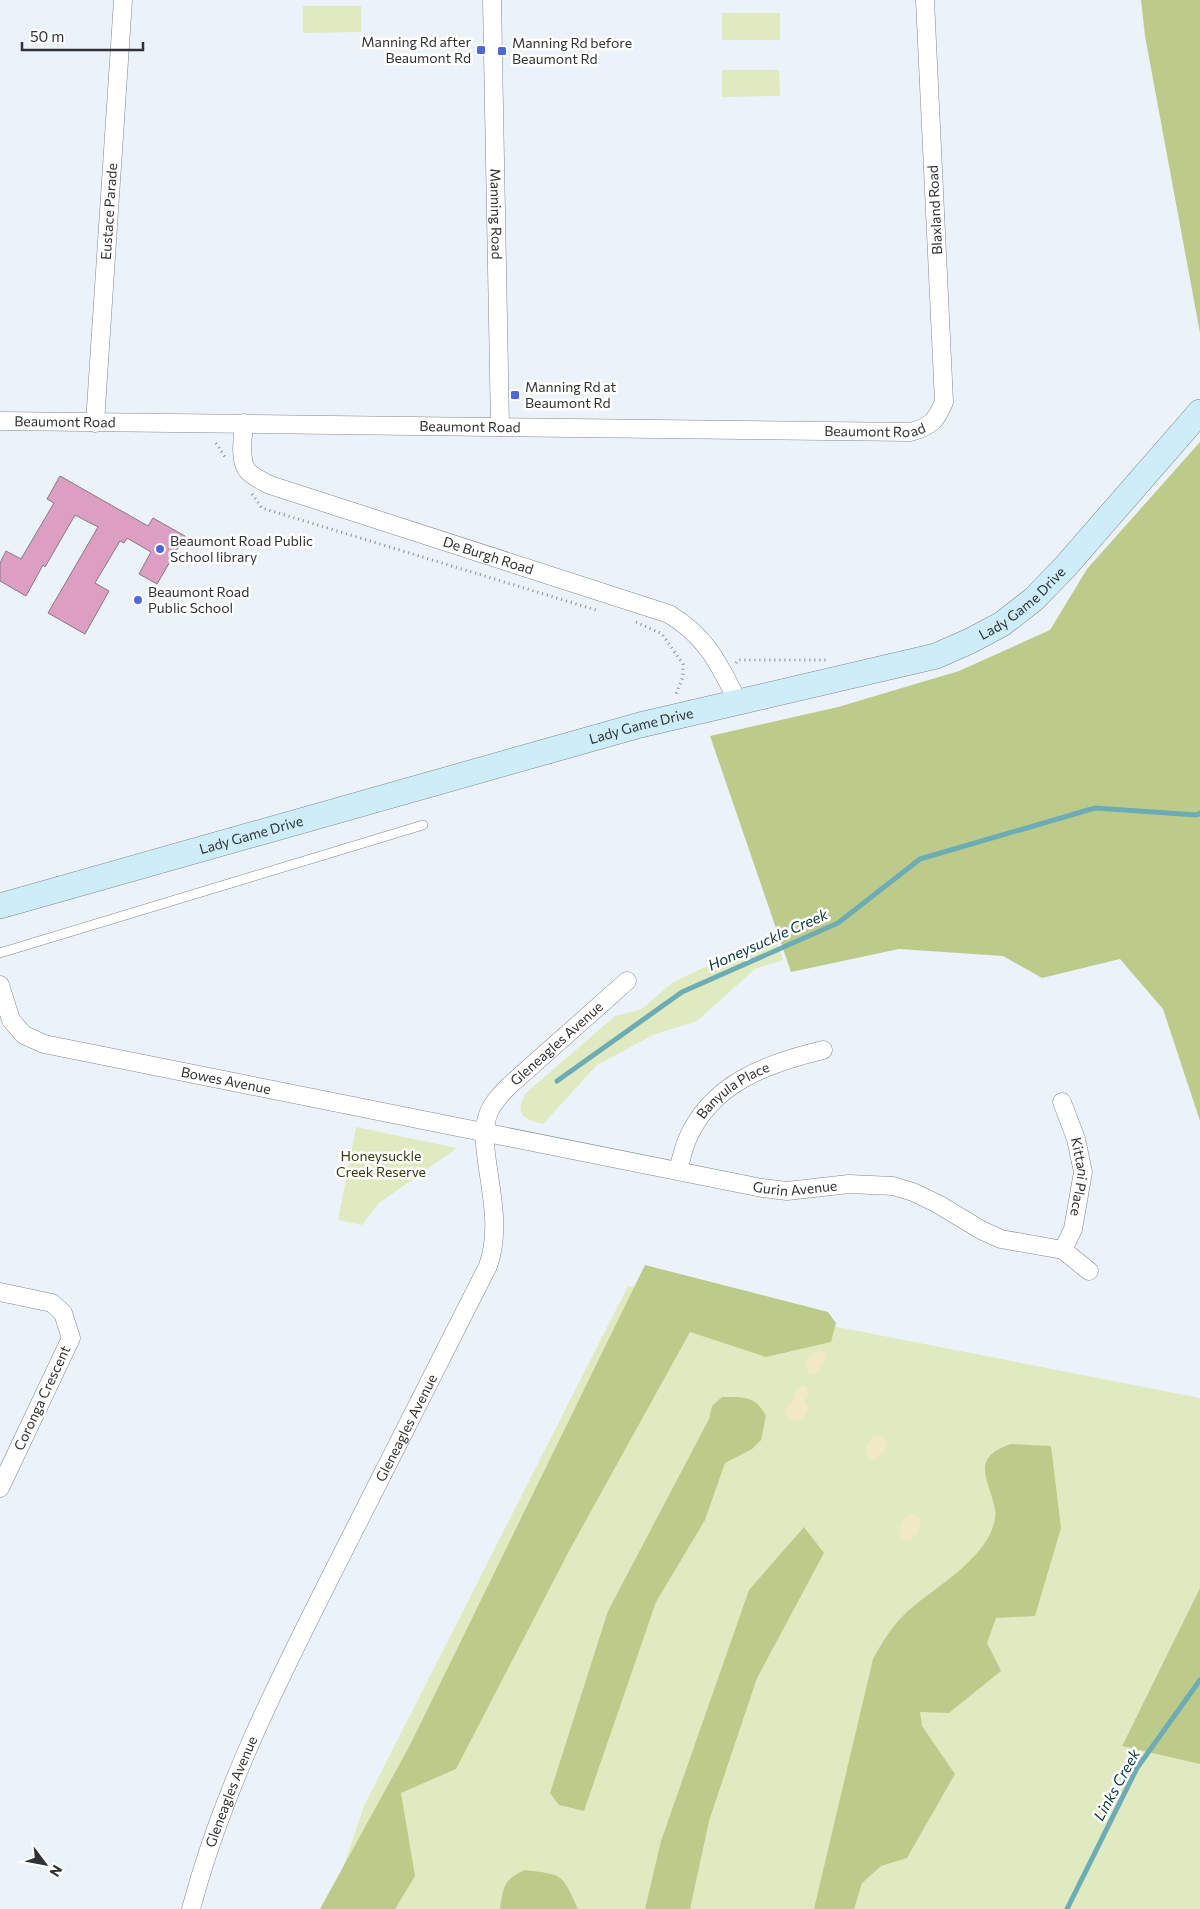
<svg xmlns="http://www.w3.org/2000/svg" width="1200" height="1909" font-family="Commissioner,sans-serif">
<style>
.green{fill:#e0eac0}
.forest{fill:#bdcb8a}
.sand{fill:#f2e8c3}
.lines{fill:none;stroke-linecap:round;stroke-linejoin:round}
.stream{stroke:#6dacb5;stroke-width:5}
.building{fill:#dc9ec3;stroke:#847b80}
.service-casing{stroke:#81878e;stroke-width:10}
.minor-casing{stroke:#81878e;stroke-width:19}
.secondary-casing{stroke:#81878e;stroke-width:26}
.path{stroke:#898d92;stroke-width:3;stroke-dasharray:1 4;stroke-linecap:butt}
.service{stroke:#fff;stroke-width:9}
.minor{stroke:#fff;stroke-width:18}
.secondary{stroke:#cdeef8;stroke-width:25}
.poi-dot{fill:#4e67dc;stroke:#fff;stroke-width:2}
.labels{text-anchor:middle;stroke-width:5;stroke-linejoin:round;paint-order:stroke}
.poi-label{font-size:14px;fill:#2f3134;stroke:#fff;text-anchor:start}
.street-label{font-size:14px;fill:#2f3134;stroke:#fff}
.park-label{font-size:14px;fill:#333b09;stroke:#fff}
.water-label{font-size:15px;font-style:italic;fill:#043237;stroke:#fff}
</style>
<rect width="100%" height="100%" fill="#ecf2fa"/>
<g class="green">
<path d="M303 6H361V32L303 33Z"/>
<rect x="722" y="13" width="58" height="27"/>
<path d="M722 70H779L780 96 722 97Z"/>
<path d="M774 935 783 960 755 969 697 1021 653 1035 597 1065 543 1124C523 1120 514 1113 526 1093L615 1016 642 1009 673 982Z"/>
<path d="M356 1127 457 1148 379 1203 362 1225 338 1220Z"/>
<path d="M628 1286 1200 1398V1588L1122 1745 1200 1760V1909H329L364 1806Z"/>
</g>
<g class="forest">
<path d="M1141 0H1200V333L1145 36Z"/>
<path d="M1200 442V1121L1163 1009 1120 959 1042 978 1003 956 899 949 791 972 710 736 838 707 959 671 1050 630 1087 569Z"/>
<path d="M645 1265 828 1312 836 1323 831 1342 766 1357 690 1332 569 1551 456 1769 401 1793 415 1876 395 1909H320L410 1745Z"/>
<path d="M722 1397C744 1397 755 1395 766 1416L761 1440 752 1449 725 1463 705 1520 656 1602 584 1811 559 1805 550 1793 608 1611 709 1419 712 1406Z"/>
<path d="M1011 1444 1051 1446 1061 1528 1035 1616 996 1618 987 1643 1001 1671 949 1713 920 1712 922 1726 955 1774 907 1858 881 1866 862 1883 854 1909H814L873 1659C883 1641 893 1624 909 1610 935 1588 970 1568 988 1538 992 1532 997 1516 995 1509 989 1479 969 1458 1011 1444Z"/>
<path d="M804 1527 824 1553 757 1678 709 1821 690 1909H645L661 1841 749 1590Z"/>
<path d="M1200 1588V1764L1122 1746Z"/>
<path d="M525 1870C564 1875 562 1873 578 1909H500C503 1887 504 1879 525 1870Z"/>
</g>
<g class="sand">
<path d="M820 1350 826 1354V1360L814 1375H809L805 1364 811 1354Z"/>
<path d="M803 1385 807 1388 809 1394 804 1403 809 1408 805 1417 798 1421 791 1420 786 1416C785 1408 787 1405 793 1401L797 1388Z"/>
<path d="M881 1436 887 1442C887 1450 880 1457 873 1460 862 1453 866 1445 874 1437Z"/>
<path d="M912 1513 920 1521C919 1532 917 1536 907 1541L901 1539C898 1527 900 1519 912 1513Z"/>
</g>
<g class="lines">
<g class="stream">
<path d="M557 1081 682 992 838 923 920 859 1095 808 1197 815 1200 813"/>
<path d="M1067 1909 1137 1768 1200 1680"/>
</g>
</g>
<path class="building" d="M60 476 148 526 153 518 185 536 157 584 139 574 151 552 127 538 124 543 120 541 95 583 109 591 85 634 48 613 98 527 75 515 45 567 43 565 26 596 0 581V563L6 551 21 559 54 503 47 499Z"/>
<g class="lines">
<g class="service-casing">
<path id="service" d="M0 953 423 825"/>
</g>
<g class="minor-casing">
<g id="minor">
<path id="s1" d="M492 0 500 427"/>
<path id="s2" d="M0 421 911 432C931 426 936 421 944 402L925 0"/>
<path id="s3" d="M95 423 123 0"/>
<path id="s4" d="M244 423C243 437 239 459 247 470 252 477 263 481 270 485L669 614C707 637 719 664 738 702"/>
<path id="s5" d="M0 985 11 1020 24 1035 44 1044 762 1188 787 1191 849 1184 893 1186 913 1192 938 1204 981 1230 1001 1239 1063 1250 1089 1271"/>
<path id="s6" d="M1062 1102 1076 1139 1083 1172 1073 1229 1063 1250"/>
<path id="s7" d="M678 1170C681 1160 683 1150 687 1140 711 1083 768 1063 823 1050"/>
<path d="M0 1292 52 1303 63 1313 71 1338 0 1488"/>
<path id="s8" d="M191 1909C223 1788 280 1677 336 1566 387 1466 438 1366 488 1266 500 1232 492 1197 487 1162 485 1145 482 1129 489 1112 493 1102 502 1093 510 1085L627 981"/>
</g>
</g>
<g class="secondary-casing">
<g id="secondary">
<path id="s9" d="M0 906 640 725 936 656 970 641 1002 624 1034 599 1065 567 1200 412"/>
</g>
</g>
<g class="path">
<path d="M216 443 225 457"/>
<path d="M252 494 262 508 596 610"/>
<path d="M636 622 662 634 683 664V677L675 696"/>
<path d="M736 663 738 660H826"/>
</g>
<use href="#service" class="service"/>
<use href="#minor" class="minor"/>
<use href="#secondary" class="secondary"/>
</g>
<g class="poi-dot">
<rect x="476" y="45" width="10" height="10" rx="2.5"/>
<rect x="497" y="46" width="10" height="10" rx="2.5"/>
<rect x="510" y="390" width="10" height="10" rx="2.5"/>
<circle cx="160" cy="549" r="5"/>
<circle cx="138" cy="600" r="5"/>
</g>
<g class="labels">
<g class="poi-label">
<text x="471" y="47" text-anchor="end">Manning Rd after<tspan x="471" dy="16">Beaumont Rd</tspan></text>
<text x="512" y="48">Manning Rd before<tspan x="512" dy="16">Beaumont Rd</tspan></text>
<text x="525" y="392">Manning Rd at<tspan x="525" dy="16">Beaumont Rd</tspan></text>
<text x="170" y="546">Beaumont Road Public<tspan x="170" dy="16">School library</tspan></text>
<text x="148" y="597">Beaumont Road<tspan x="148" dy="16">Public School</tspan></text>
</g>
<g class="street-label">
<text transform="translate(935 210) rotate(-93)" y="5">Blaxland Road</text>
<text dy="5" stroke="none"><textPath href="#s3" startOffset="212">Eustace Parade</textPath></text>
<text dy="5" stroke="none"><textPath href="#s1" startOffset="214">Manning Road</textPath></text>
<text dy="5" stroke="none"><textPath href="#s2" startOffset="65">Beaumont Road</textPath></text>
<text dy="5" stroke="none"><textPath href="#s2" startOffset="470">Beaumont Road</textPath></text>
<text dy="5" stroke="none"><textPath href="#s2" startOffset="875">Beaumont Road</textPath></text>
<text dy="5" stroke="none"><textPath href="#s4" startOffset="305">De Burgh Road</textPath></text>
<text dy="5" stroke="none"><textPath href="#s9" startOffset="1071">Lady Game Drive</textPath></text>
<text dy="5" stroke="none"><textPath href="#s9" startOffset="666">Lady Game Drive</textPath></text>
<text dy="5" stroke="none"><textPath href="#s9" startOffset="261">Lady Game Drive</textPath></text>
<text dy="5" stroke="none"><textPath href="#s8" startOffset="962">Gleneagles Avenue</textPath></text>
<text dy="5" stroke="none"><textPath href="#s5" startOffset="264">Bowes Avenue</textPath></text>
<text dy="5" stroke="none"><textPath href="#s7" startOffset="101">Banyula Place</textPath></text>
<text dy="5" stroke="none"><textPath href="#s6" startOffset="78">Kittani Place</textPath></text>
<text dy="5" stroke="none"><textPath href="#s5" startOffset="844">Gurin Avenue</textPath></text>
<text transform="translate(42 1398) rotate(-65)" y="5">Coronga Crescent</text>
<text dy="5" stroke="none"><textPath href="#s8" startOffset="528">Gleneagles Avenue</textPath></text>
<text dy="5" stroke="none"><textPath href="#s8" startOffset="124">Gleneagles Avenue</textPath></text>
</g>
<g class="park-label">
<text x="381" y="1161">Honeysuckle<tspan x="381" dy="16">Creek Reserve</tspan></text>
</g>
<g class="water-label">
<text transform="translate(768 940) rotate(-24)" y="5">Honeysuckle Creek</text>
<text transform="translate(1117 1785) rotate(-61)" y="5">Links Creek</text>
</g>
</g>
<g transform="translate(45 1864) rotate(122)" stroke="#ffffff" stroke-width="4" paint-order="stroke">
<path d="M0-4L9 19L0 12L-9 19Z" fill="#2f3134"/>
<text y="-8" font-size="14" font-weight="bold" text-anchor="middle" fill="#2f3134">N</text>
</g>
<path d="M22 42v8h121v-8" fill="none" stroke="#2f3134" stroke-width="2.5"/>
<text x="30" y="42" font-size="15" fill="#2f3134" stroke="#ffffff" stroke-width="4" paint-order="stroke">50 m</text>
</svg>
